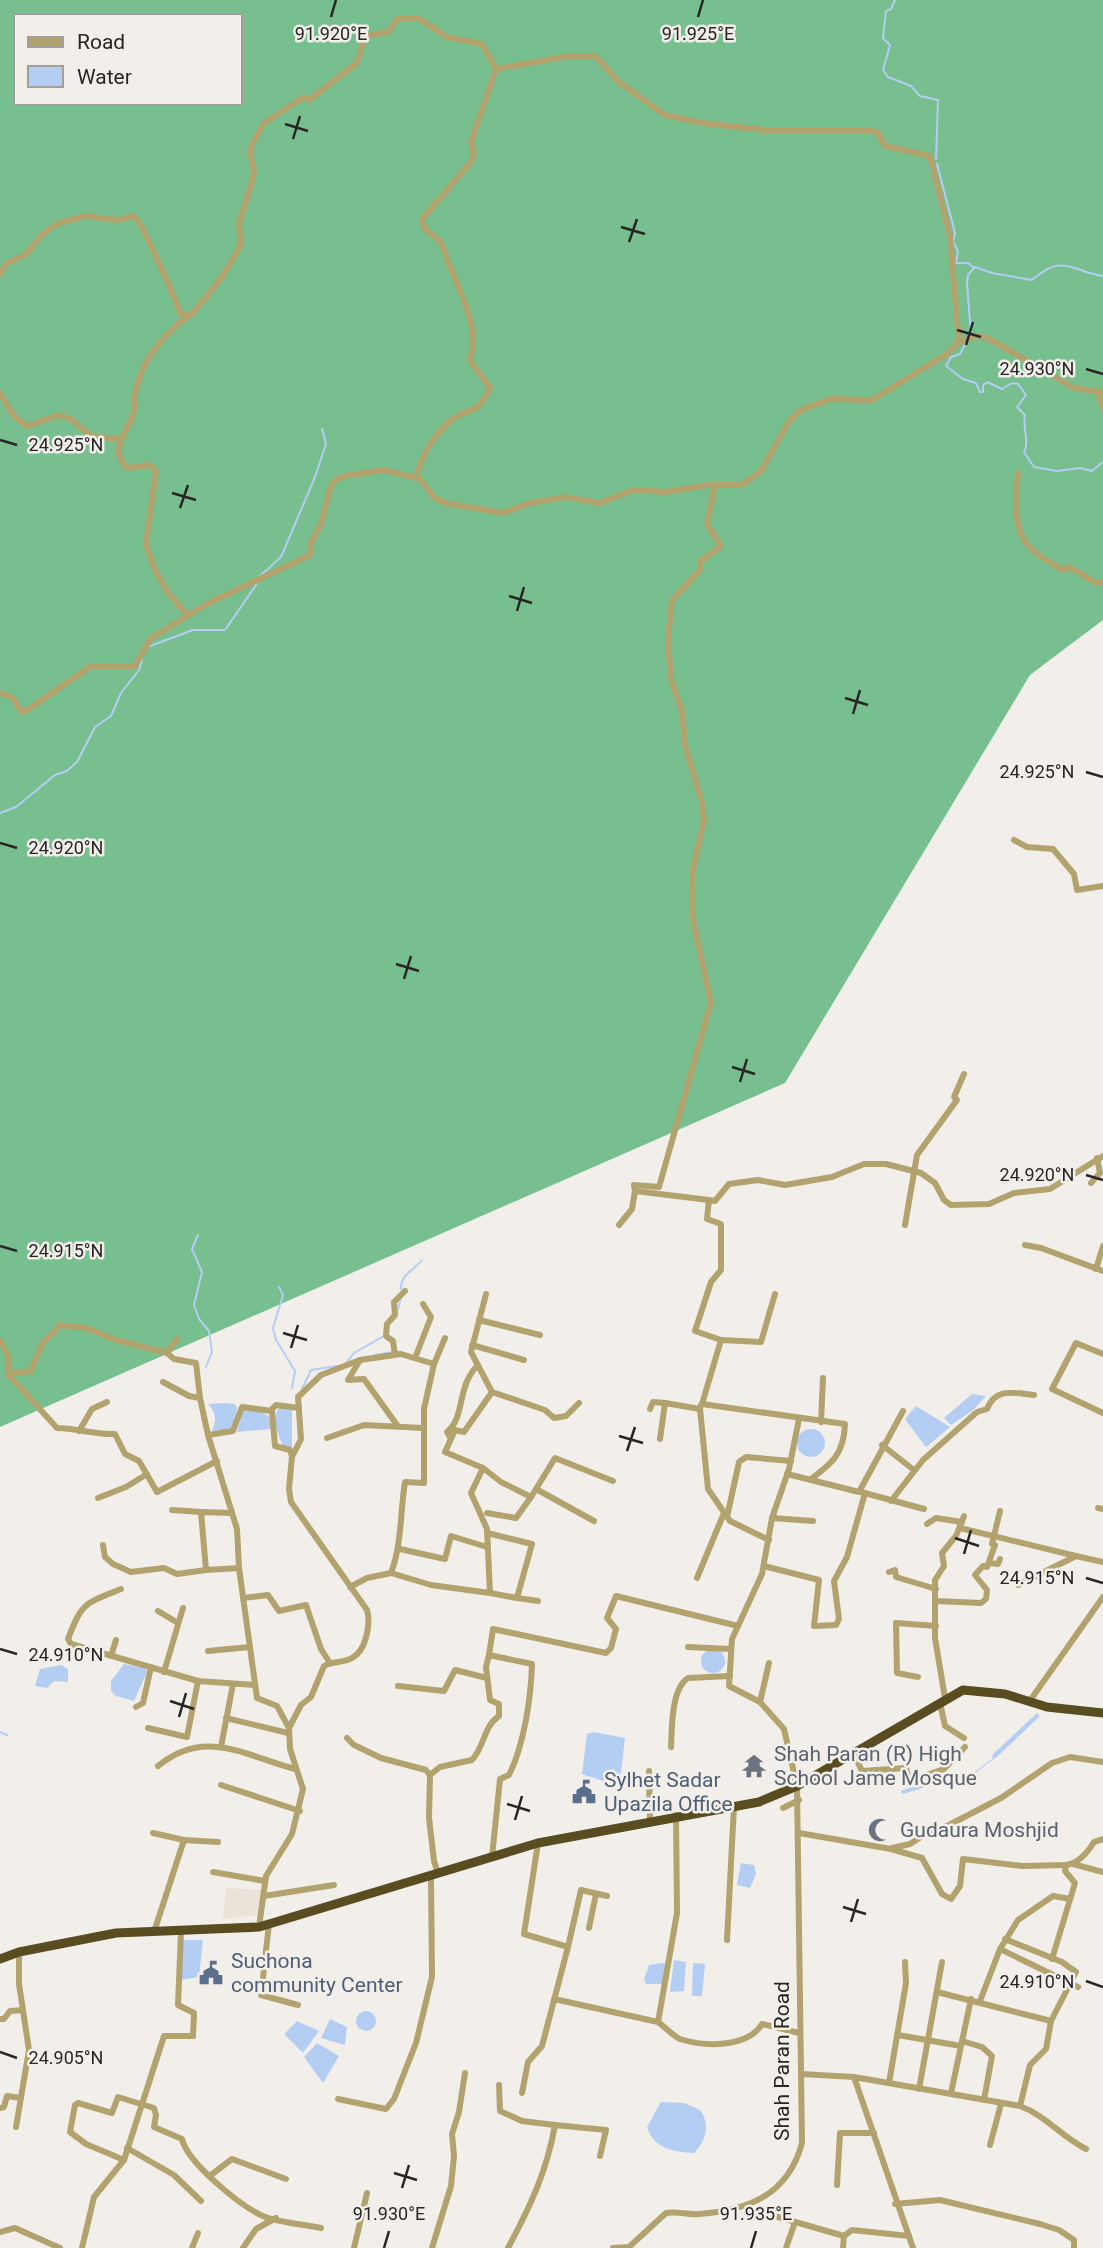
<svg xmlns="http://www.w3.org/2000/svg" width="1103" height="2248" font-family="Roboto,sans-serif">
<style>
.built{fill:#ebe3d7}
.forest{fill:#77bf8f;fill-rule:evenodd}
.water{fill:#b3cdf3}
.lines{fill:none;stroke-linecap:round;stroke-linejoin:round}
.stream{stroke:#b3cdf3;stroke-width:2}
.minor{stroke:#b1a26e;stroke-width:6}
.highway{stroke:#594c20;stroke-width:9}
.ticks{fill:none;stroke:#282625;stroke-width:2.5}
.labels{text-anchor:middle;stroke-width:5;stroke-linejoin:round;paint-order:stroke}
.worship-label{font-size:21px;fill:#5b616d;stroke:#f2efea;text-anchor:start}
.service-label{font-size:21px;fill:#4e5e75;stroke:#f2efea;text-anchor:start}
.street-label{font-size:21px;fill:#282625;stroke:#f2efea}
.ticks-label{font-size:18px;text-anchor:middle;fill:#282625;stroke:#f2efea;stroke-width:5;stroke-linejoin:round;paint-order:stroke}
</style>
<rect width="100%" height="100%" fill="#f2efea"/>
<path class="built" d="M226 1888 264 1890 259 1915 223 1919Z"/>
<path class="forest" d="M0 0H1103V620L1030 675 785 1083 0 1427ZM16 16H240V103H16Z"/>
<g class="water">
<path d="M972 1394 986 1396 972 1411 951 1425 944 1418Z"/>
<path d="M224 1403 235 1404 237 1408 233 1429 212 1431C217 1420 216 1412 208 1404Z"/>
<path d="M916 1406 950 1427 926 1447 905 1419Z"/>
<path d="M279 1408 292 1410V1449L283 1446C278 1436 271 1417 279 1408Z"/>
<path d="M243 1410 260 1411 270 1417 271 1429 237 1432Z"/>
<circle cx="811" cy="1443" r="14"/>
<circle cx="713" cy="1661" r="12"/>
<path d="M124 1664 145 1668 147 1672 134 1701 116 1696 111 1691V1681Z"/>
<path d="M61 1665 68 1669V1682L54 1681 47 1688 35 1686 40 1669Z"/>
<path d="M1037 1713 1040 1716 1000 1754 961 1784 939 1783 903 1794 901 1791 929 1781 964 1780 992 1759 993 1754Z"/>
<path d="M594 1732 625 1738 620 1780 615 1785 582 1774 587 1734Z"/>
<path d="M741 1863 754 1865 756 1874 750 1888 737 1885Z"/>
<path d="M183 1940H203L199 1977 180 1980Z"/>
<path d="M674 1960 686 1962 684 1991 670 1992Z"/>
<path d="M664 1963 667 1966 662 1984H646L644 1979 649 1965Z"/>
<path d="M693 1963 705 1964 702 1996H692Z"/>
<circle cx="366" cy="2021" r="10"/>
<path d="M330 2019 347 2027 345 2045 321 2038Z"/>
<path d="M297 2021 319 2031 303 2053 284 2034Z"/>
<path d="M317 2043 339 2056 323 2083 304 2057Z"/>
<path d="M661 2102 684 2103 700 2110C711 2125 706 2140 694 2153 674 2152 654 2149 647 2127Z"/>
</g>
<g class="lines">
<g class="stream">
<path d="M895 0 891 9 886 11 883 38 890 45 883 70 888 77 911 86 920 96 938 100 936 159"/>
<path d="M937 164 955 233 953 242 958 251 956 263H968L973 267"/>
<path d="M971 335 967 283 968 275 975 267 992 273 1032 280C1064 252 1072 272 1103 276"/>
<path d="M966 343 960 354 951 357 946 366 963 379 976 383 980 392H983V385L987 382 1002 389 1012 383 1018 384 1026 395 1017 407 1025 415C1022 427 1030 442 1024 452L1034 467 1057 471 1080 468 1092 471 1103 462"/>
<path d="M259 577 281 557 315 477 326 444 322 429"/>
<path d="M150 646 193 630H225L258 582"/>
<path d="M0 813 16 807 55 775 67 771 77 762 95 727 111 716 121 693 139 670 142 660"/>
<path d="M198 1235 192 1249 202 1272 194 1305 199 1319 209 1331 212 1352 206 1367"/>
<path d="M279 1287 283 1295 273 1328 276 1340 295 1371 292 1388"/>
<path d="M401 1289C400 1275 414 1270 422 1260"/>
<path d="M398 1309 401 1298"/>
<path d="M375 1355 398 1351"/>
<path d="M347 1362 354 1353 384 1336"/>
<path d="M302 1389 311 1370 336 1366"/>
<path d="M0 1732 7 1735"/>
</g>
<g class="minor">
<path d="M0 274 7 263 25 255 42 235 56 224 85 216 118 220 134 216C141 219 176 301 181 315L192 314 222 277 241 245 239 223 252 182 254 171 250 151 253 142 264 123 304 97 309 100 357 63 365 36 388 32 398 18H418L447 37 482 44 496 69 563 57 595 56 619 82 665 115 702 123 765 130H871L878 133 885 146 930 156 950 236 959 342"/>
<path d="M188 317C163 333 141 363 135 393 134 400 136 407 133 414 127 432 107 452 128 468L149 465 156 471 146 544 154 568 169 594 188 615"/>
<path d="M1098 392 1103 408"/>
<path d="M0 393 14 416 27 426 59 415 71 419 91 436 120 439"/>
<path d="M1018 473C1016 499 1011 533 1034 551 1042 559 1053 563 1062 570L1069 567 1095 582 1103 583"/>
<path d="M416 478C421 456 435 432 454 418 474 405 476 417 490 388L471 362C470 353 474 345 473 335 469 304 452 276 443 247 438 233 421 235 423 218L470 163 474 154 471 142 496 69"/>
<path d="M0 693 12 697 22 712 26 711 91 666H135L151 638 207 604 310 555 311 542 321 524 330 489 334 481 344 476 384 470 420 479 434 497 445 503 503 513 530 503 565 497 600 503 633 490 666 492 708 485H742L761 471 790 420 801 410 830 399 872 400 947 354 959 342 976 336 988 338 1074 388 1103 392"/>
<path d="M1014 840 1027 847 1053 849 1074 874 1077 890 1103 886"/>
<path d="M1091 1183 1100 1173 1097 1158"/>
<path d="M634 1185 659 1187 711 1003 693 919 692 874 704 821 702 802 685 745 682 711 671 679 668 640 672 600 700 570V562L721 546 707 524 715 485"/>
<path d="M634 1185 635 1191 709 1200"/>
<path d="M619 1225 632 1209 635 1191"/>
<path d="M905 1225 917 1155 957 1100 954 1097 964 1074"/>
<path d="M1025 1245 1041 1248 1103 1271"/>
<path d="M1096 1269 1103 1246"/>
<path d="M486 1294 471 1352 492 1392 464 1432 455 1430 445 1452 483 1468 471 1493 487 1529 490 1593 517 1598"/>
<path d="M479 1320 540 1335"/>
<path d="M177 1339 167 1353 174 1359 196 1363 200 1398"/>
<path d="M721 1340 761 1342 775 1294"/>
<path d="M0 1341 8 1355V1374L57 1428C77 1428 94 1435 115 1434L125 1454 139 1461 157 1492 217 1461"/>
<path d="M472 1345 524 1360"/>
<path d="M1103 1354 1076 1343 1052 1389 1103 1413"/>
<path d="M395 1355 393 1341 386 1336 387 1324 395 1315 394 1302 405 1291"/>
<path d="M415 1358 431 1317 423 1304"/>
<path d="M434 1364 445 1338"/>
<path d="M8 1374 31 1371 42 1344 60 1325 87 1328 113 1339 167 1353"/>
<path d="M163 1382 189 1396 200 1398 208 1435"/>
<path d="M492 1392 545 1410 554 1418 566 1416 579 1403"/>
<path d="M650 1409 653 1402 665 1403"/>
<path d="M700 1409 708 1489 730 1521 769 1540"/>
<path d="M271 1410 276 1405 299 1408"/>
<path d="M821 1422 823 1378"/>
<path d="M79 1431 92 1409 107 1402"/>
<path d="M450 1437 447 1432C466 1416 456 1387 478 1365"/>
<path d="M327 1438 364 1425 423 1428"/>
<path d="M660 1439 665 1403 700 1409 701 1405"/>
<path d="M882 1445 914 1470"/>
<path d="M293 1455 301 1439 298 1397 321 1375 360 1360"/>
<path d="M483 1468 501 1482 531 1497 536 1489 594 1521"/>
<path d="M787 1474 859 1492 903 1411"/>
<path d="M811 1479C832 1463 844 1454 845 1424L702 1404 721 1340 695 1331 711 1282 721 1270V1224L707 1219 709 1200 715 1201 729 1184 758 1180 785 1185 832 1177 864 1164H886L921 1173 935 1183 944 1200 951 1205 989 1204 1014 1193 1050 1189 1103 1156"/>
<path d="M536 1489 555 1458 613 1481"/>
<path d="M861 1492 924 1509"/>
<path d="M98 1498 126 1487 147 1474"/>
<path d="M891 1501 923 1460 977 1412 987 1409C996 1387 1013 1393 1034 1395"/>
<path d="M1098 1508 1103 1509"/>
<path d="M172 1510 201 1512"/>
<path d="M232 1513 201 1512 206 1570 239 1568"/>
<path d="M487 1513 516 1518 531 1497"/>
<path d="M727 1517 739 1462 746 1457 791 1461"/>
<path d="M772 1518 813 1521"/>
<path d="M927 1524 936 1518 962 1522"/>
<path d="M960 1528 1076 1556"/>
<path d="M487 1533 532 1544 517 1598 538 1601"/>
<path d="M103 1545 105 1557 113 1564 131 1572 164 1568 177 1574 206 1570"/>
<path d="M400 1549 445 1559 451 1536 487 1547"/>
<path d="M989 1563 998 1564 1000 1559"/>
<path d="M764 1566 819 1580 814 1626 836 1625 839 1619 834 1581 847 1557 865 1493"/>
<path d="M889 1572 895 1570 896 1577 936 1589"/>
<path d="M391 1573C402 1544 400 1513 405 1482L424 1483V1409L434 1364 401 1354 360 1360 348 1380 364 1379 397 1425"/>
<path d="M697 1578 724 1513"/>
<path d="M1018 1585 1076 1556 1103 1562"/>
<path d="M350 1587 367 1578 391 1573 431 1585 490 1593"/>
<path d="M121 1589C84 1604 82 1602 68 1639L71 1644 198 1681 255 1685"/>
<path d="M243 1598 268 1595 279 1611 306 1605 321 1649 330 1663"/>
<path d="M936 1601 981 1603 986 1599 987 1590 975 1575 983 1566 987 1567 995 1545 992 1544 1000 1511"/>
<path d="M158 1611 178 1623"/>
<path d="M688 1647 730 1649"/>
<path d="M208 1651 250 1647"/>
<path d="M111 1656 116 1640"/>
<path d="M164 1672 183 1608"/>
<path d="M918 1677 897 1673 896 1623 936 1626"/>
<path d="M398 1686 444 1691 455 1670 487 1678"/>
<path d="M945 1698 935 1638V1580L944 1566 942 1553 956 1536 964 1516"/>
<path d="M760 1702 769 1663"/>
<path d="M1029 1702 1103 1597"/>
<path d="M940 1703 945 1726 964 1738"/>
<path d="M136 1707 143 1703 151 1667"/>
<path d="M226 1718 288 1733"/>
<path d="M148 1728 187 1737 198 1681"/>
<path d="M347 1738 354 1745 381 1758 426 1770 430 1775 429 1818 434 1861 438 1873"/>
<path d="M221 1747 233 1684"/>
<path d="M671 1747C672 1728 671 1689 688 1678L730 1676"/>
<path d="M853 1752 862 1771 906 1768 909 1781 944 1769 965 1747"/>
<path d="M158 1766C205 1727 245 1756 295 1769"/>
<path d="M649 1771 650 1820"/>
<path d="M430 1775 440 1767 472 1760C485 1746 483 1727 499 1716V1704L490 1700 486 1667 489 1655"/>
<path d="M221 1785 300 1811"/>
<path d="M783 1808 799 1800"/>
<path d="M153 1833 184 1840"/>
<path d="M799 1833 891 1849 922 1858 942 1894 951 1899 960 1886 963 1859 1023 1866 1066 1865C1079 1863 1088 1852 1094 1842L1103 1839"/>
<path d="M892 1848 910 1844 927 1833 949 1825 1001 1798 1052 1763 1070 1757 1103 1762"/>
<path d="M492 1857 500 1779 509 1775C524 1745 531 1698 532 1664L489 1655 493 1629 606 1653 611 1648 616 1629 607 1618 616 1596 738 1626"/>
<path d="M1073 1864 1103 1872"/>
<path d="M213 1872 265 1881"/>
<path d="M264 1896 334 1885"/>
<path d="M269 1924 261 1995 298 2005"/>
<path d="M259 1927 266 1876 292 1834 303 1789 290 1749 289 1728 301 1705 311 1697 324 1666C333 1661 344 1663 352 1658 366 1651 371 1624 367 1610L291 1502 289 1489 292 1456 290 1450 275 1446 272 1411 242 1407 233 1431 208 1435 237 1529 239 1568 257 1698 277 1706 289 1728"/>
<path d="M589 1928 596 1894"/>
<path d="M154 1932 184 1840 218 1842"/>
<path d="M1005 1939 1062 1962 1076 1972 1051 2021 1046 2049 1030 2065 1020 2106"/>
<path d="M727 1940 734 1806"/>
<path d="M568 1947 581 1890 607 1896"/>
<path d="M1000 1949 1078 1987"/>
<path d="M1052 1959 1075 1883 1065 1871 1066 1865"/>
<path d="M937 1992 1051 2021"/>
<path d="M554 1999 658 2022 677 1913 676 1815"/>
<path d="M980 2001 1000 1949 1018 1920 1053 1896 1070 1899"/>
<path d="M0 2019H4L10 2011 23 2010"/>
<path d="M658 2022C665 2027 673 2036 680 2039 705 2047 747 2048 762 2024L799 2033"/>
<path d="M898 2035 961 2046"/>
<path d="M962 2041 982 2047 992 2056 984 2100"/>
<path d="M801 2074 854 2077 1020 2106C1047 2116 1060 2136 1086 2149"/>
<path d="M854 2077 913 2248"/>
<path d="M889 2083 906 1983 905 1962"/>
<path d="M499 2085 500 2111 522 2121 555 2125"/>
<path d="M919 2089 942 1962"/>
<path d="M522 2093 528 2062 542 2046 568 1947 524 1934 538 1843"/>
<path d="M951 2093 971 1999"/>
<path d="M338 2099 386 2109 394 2099 416 2043 432 1977 431 1875"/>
<path d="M0 2108 4 2107 7 2096 21 2098"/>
<path d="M16 2127 29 2050 19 1984V1952"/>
<path d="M990 2145 1001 2104"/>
<path d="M127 2148 174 2175 201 2201"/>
<path d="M124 2160 86 2144 70 2132 75 2105 78 2103 112 2113 118 2097 154 2108 156 2115 154 2127 182 2139C187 2162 240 2206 263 2216 279 2223 303 2224 321 2228"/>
<path d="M211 2175 232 2159 286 2179"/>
<path d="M837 2185 840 2133H874"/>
<path d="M895 2204 940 2200 1040 2224 1059 2230 1074 2240V2248"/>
<path d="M771 2215 844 2236"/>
<path d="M0 2232 15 2228 60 2248"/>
<path d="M82 2248 94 2197 124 2160 164 2036H193L194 2013 178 2005 181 1932"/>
<path d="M192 2248 198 2233"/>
<path d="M243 2248 256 2229 276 2218"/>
<path d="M354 2248 367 2193"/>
<path d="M432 2248 451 2186 454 2156 452 2134 459 2112 465 2073"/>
<path d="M508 2248C530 2207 547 2171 555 2125L606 2130 600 2156"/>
<path d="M613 2248 629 2247 666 2213C677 2211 688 2215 699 2214 749 2210 788 2195 802 2143L797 1786 784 1729 760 1702 729 1686 732 1639 762 1574 772 1518 789 1469 799 1419"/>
<path d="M786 2248 795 2222"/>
<path d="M843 2248 844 2236 852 2230 909 2236"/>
</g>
<path class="highway" d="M0 1959 19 1952 116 1933 259 1927 538 1843 759 1802 797 1786 963 1690 1005 1694 1047 1707 1103 1713"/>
</g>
<path class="ticks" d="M331 17 336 0M698 17 703 0M285 124 308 131M293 139 300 116M621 227 645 234M629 242 637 219M957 330 981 337M966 345 973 322M1086 369 1103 374M0 440 17 445M172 493 196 500M180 508 188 485M509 596 532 603M517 611 524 587M845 698 868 705M853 714 860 690M1086 772 1103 777M0 843 17 848M396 964 419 971M404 979 411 956M732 1067 755 1074M740 1082 747 1059M1086 1175 1103 1180M0 1246 17 1251M283 1333 307 1340M291 1348 298 1325M619 1436 643 1443M627 1451 635 1427M955 1538 979 1546M964 1554 971 1530M1086 1578 1103 1583M0 1649 17 1654M170 1701 194 1709M179 1717 186 1693M507 1804 530 1811M515 1820 522 1796M843 1907 866 1914M851 1922 858 1899M1086 1981 1103 1987M0 2052 17 2058M394 2173 417 2180M402 2188 409 2165M384 2248 389 2231M751 2248 756 2231"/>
<defs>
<g id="temple-bare" transform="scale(1.89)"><path d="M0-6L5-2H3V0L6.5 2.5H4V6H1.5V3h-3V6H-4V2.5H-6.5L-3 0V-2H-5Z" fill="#6b7280" stroke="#f2efea" stroke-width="2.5" paint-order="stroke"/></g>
<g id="civic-bare" transform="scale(1.89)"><path d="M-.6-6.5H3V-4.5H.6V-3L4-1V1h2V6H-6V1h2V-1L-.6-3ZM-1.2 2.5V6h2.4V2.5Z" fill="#5c6f8a" stroke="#f2efea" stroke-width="2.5" paint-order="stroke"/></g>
<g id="mosque-bare" transform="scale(1.89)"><path d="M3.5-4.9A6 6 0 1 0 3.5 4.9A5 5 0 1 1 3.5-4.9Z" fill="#6b7280" stroke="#f2efea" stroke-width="2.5" paint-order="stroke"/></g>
</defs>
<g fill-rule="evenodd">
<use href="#temple-bare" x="754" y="1766"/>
<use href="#civic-bare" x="584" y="1792"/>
<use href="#mosque-bare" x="880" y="1830"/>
<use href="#civic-bare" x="211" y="1973"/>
</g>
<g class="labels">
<g class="worship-label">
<text x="774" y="1761">Shah Paran (R) High<tspan x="774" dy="24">School Jame Mosque</tspan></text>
<text x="900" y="1837">Gudaura Moshjid</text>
</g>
<g class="service-label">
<text x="604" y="1787">Sylhet Sadar<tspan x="604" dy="24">Upazila Office</tspan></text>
<text x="231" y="1968">Suchona<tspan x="231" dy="24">community Center</tspan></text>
</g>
<g class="street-label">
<text transform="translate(782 2061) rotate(-90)" y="7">Shah Paran Road</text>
</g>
</g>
<g class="ticks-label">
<text x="331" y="40">91.920°E</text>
<text x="698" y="40">91.925°E</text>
<text x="1037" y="375">24.930°N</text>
<text x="66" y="451">24.925°N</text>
<text x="1037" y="778">24.925°N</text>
<text x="66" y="854">24.920°N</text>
<text x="1037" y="1181">24.920°N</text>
<text x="66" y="1257">24.915°N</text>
<text x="1037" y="1584">24.915°N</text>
<text x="66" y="1661">24.910°N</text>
<text x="1037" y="1988">24.910°N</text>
<text x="66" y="2064">24.905°N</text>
<text x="389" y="2220">91.930°E</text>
<text x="756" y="2220">91.935°E</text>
</g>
<rect x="14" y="14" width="228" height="91" fill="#f2efea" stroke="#a19f9b" stroke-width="2"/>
<rect x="28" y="37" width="35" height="10" fill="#b1a26e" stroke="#a19f9b" stroke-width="2"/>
<text x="77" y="49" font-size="21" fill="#282625">Road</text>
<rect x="28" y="66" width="35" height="21" fill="#b3cdf3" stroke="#a19f9b" stroke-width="2"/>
<text x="77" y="84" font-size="21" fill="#282625">Water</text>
</svg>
